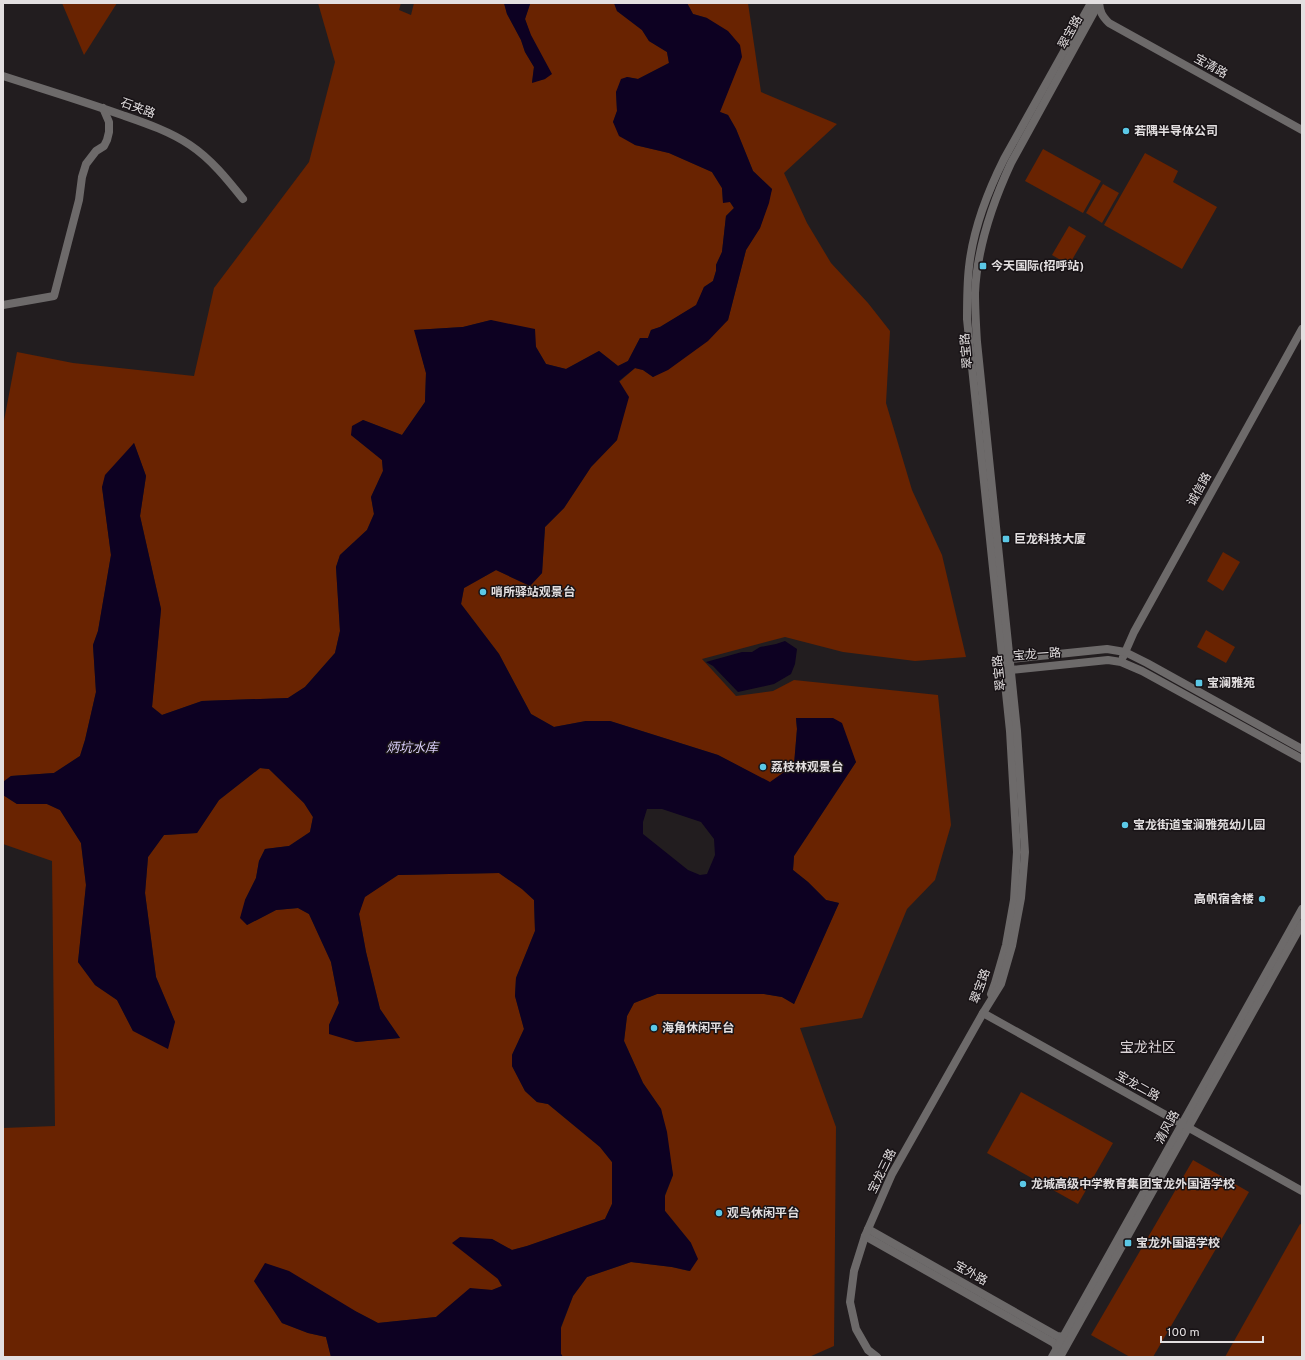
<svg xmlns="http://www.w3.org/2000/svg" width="1305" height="1360" font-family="Overpass,'Noto Sans SC',sans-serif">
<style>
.green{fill:#692301}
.water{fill:#0d0122;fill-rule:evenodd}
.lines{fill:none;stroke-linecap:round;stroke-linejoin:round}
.minor{stroke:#6d6a6a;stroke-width:8}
.tertiary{stroke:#6d6a6a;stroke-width:8}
.poi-dot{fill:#5bc8e6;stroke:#181316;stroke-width:1.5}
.labels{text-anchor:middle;stroke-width:3;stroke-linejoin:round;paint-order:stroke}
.street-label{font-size:12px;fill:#e3dfe0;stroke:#181316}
.poi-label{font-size:12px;font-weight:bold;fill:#e3dfe0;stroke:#181316;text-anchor:start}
.water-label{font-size:13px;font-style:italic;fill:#d9cef9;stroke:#181316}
.quarter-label{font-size:14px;fill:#ddd5d8;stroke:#181316}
</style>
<rect width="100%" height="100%" fill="#221d1f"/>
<g class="green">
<path d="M62 3H117L84 55Z"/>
<path d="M318 3H401L399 10 411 15 414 3H504L507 14 521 40 525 52 534 67 532 82 545 79 525 19 530 4 614 3 617 11 642 30 649 41 667 52 669 63 638 79 627 77 616 92 617 111 613 122 635 145 669 153 712 172 722 188 723 202H730L734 208 726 216 722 252 716 265V271L713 281 704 287 697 305 660 327 651 330 648 338H640L628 361 618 366 599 351 566 369 546 364 536 347 491 320 463 327 415 330 426 373 425 402 402 435 363 420 351 435 382 460 383 471 371 497 374 514 367 530 340 555 336 567 340 631 335 653 305 687 288 698 202 701 162 715 152 707 161 609 140 516 146 476 134 443 102 487 111 555 98 631 93 645 96 692 85 740 80 756 54 773 11 776 3 782V426L17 352 73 363 194 376 214 288 309 162 335 62Z"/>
<path d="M687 3H748L761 92 837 124 784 173 807 223 831 263 868 303 890 331 886 403 912 490 942 555 966 657 915 661 843 652 785 637 702 659 736 696 773 691 794 680 938 695 951 825 935 880 907 909 862 1018 800 1028 836 1127 834 1346 809 1357H563L561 1354V1328L573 1296 587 1277 631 1262 672 1267 689 1271 691 1243 665 1211V1196L673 1175 661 1109 643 1083 624 1041 627 1016 634 1003 657 994H764L782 997 794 1004 839 903 826 900 808 882 793 870 794 856 856 762 796 719 797 729 794 765 770 783 718 755 610 721H586L554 727 531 714 499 654 461 604 464 588 496 570 530 586 542 573 545 527 564 508 591 467 617 440 619 382 635 368 643 370 653 377 728 320 746 250 760 228 772 189 753 171 736 129 728 115 720 112 707 18 693 14Z"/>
<path d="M1043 149 1101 181 1083 213 1025 181Z"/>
<path d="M1145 153 1178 171 1173 182 1217 207 1182 269 1104 225Z"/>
<path d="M1103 184 1119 193 1102 223 1086 213Z"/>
<path d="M1069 226 1086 236 1069 265 1052 255Z"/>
<path d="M1223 552 1240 562 1223 591 1207 581Z"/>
<path d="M1206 630 1235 647 1226 663 1197 647Z"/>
<path d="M260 768 269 769 304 803 313 817 310 832 289 846 265 849 259 861 256 878 245 900 247 925 276 910 298 908 309 914 331 962 339 1003 329 1025 356 1042 400 1038 380 1009 366 952 359 914 364 897 398 875 499 873 522 889 534 900 535 931 516 978 515 996 524 1029 512 1055V1066L525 1091 537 1102 548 1104 600 1147 612 1162V1204L605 1219 527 1246 512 1250 492 1239 498 1279 502 1286 492 1290 470 1289 436 1317 378 1323 357 1312 254 1281 282 1323 308 1333 326 1337 331 1357H3V1128L55 1126 52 861 3 844V795L17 804H47L60 810 81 843 86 885 78 962 95 985 117 1000 133 1031 175 1022 156 977 145 893 148 857 164 835 197 833 219 800Z"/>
<path d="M1021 1092 1113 1143 1078 1204 987 1153Z"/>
<path d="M1193 1160 1249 1192 1153 1357H1130L1091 1335Z"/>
<path d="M1300 1224 1302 1225V1357H1225Z"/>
</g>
<g class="water">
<path d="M504 3H531L530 4 525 19 531 35 552 74 545 79 532 83 534 67 525 52 521 40 507 14Z"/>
<path d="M614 3H687L693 14 707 18 728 31 740 45 742 57 720 112 728 115 736 129 753 171 772 189 769 203 760 228 746 250 728 320 708 341 668 370 653 377 643 370 635 368 619 381 629 397 617 440 591 467 564 508 545 527 542 573 530 586 496 570 464 588 461 604 499 654 531 714 554 727 586 721H610L718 755 770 782 794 765 797 729 796 718H833L842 723 856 762 794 856 793 870 808 882 826 900 839 903 794 1004 782 997 764 994H657L634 1003 627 1016 624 1041 643 1083 661 1109 667 1132 673 1175 665 1195V1211L691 1243 698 1259 690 1271 672 1267 631 1262 587 1277 573 1296 561 1327V1354L563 1357H331L326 1337 308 1333 282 1323 254 1281 265 1263 289 1271 357 1312 378 1323 436 1317 470 1288 492 1290 502 1286 498 1279 452 1243 460 1237 492 1239 512 1250 527 1246 605 1219 612 1204V1162L600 1147 548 1104 537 1102 525 1091 512 1066V1055L524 1029 515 996 516 978 535 931 534 900 522 889 499 873 398 875 365 897 359 914 366 952 380 1009 400 1038 356 1042 329 1034V1025L339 1003 331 962 309 914 298 908 276 910 247 925 240 918 245 900 256 878 259 861 265 849 289 846 310 832 313 817 304 803 269 769 260 768 219 800 197 833 164 835 148 857 145 893 156 977 175 1022 168 1049 133 1031 117 1000 95 985 78 962 86 885 81 843 60 810 47 804H17L3 795V782L11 776 54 773 80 756 85 740 96 692 93 645 98 631 111 555 102 487 105 475 134 443 146 476 140 516 161 609 152 707 162 715 202 701 288 698 305 687 335 653 340 631 336 567 340 555 367 530 374 514 371 497 383 471 382 460 351 435 352 426 363 420 402 435 425 402 426 373 414 330 463 327 491 320 535 329 536 347 546 364 566 369 599 351 618 366 628 361 640 338H648L651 330 660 327 696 305 704 287 713 281 716 271V265L722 252 726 216 734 208 730 202 723 203 722 188 712 172 669 153 635 145 619 136 613 122 617 111 616 92 621 79 627 77 638 79 669 63 667 52 649 41 642 30 617 11ZM647 809H662L701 822 714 839 715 855 707 874 700 875 688 870 643 834V822Z"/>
<path d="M785 641 797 649 795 664 791 674 774 684 738 692 713 666 706 662 742 652H752L760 647 776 644Z"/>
</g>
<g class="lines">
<g class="minor">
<path d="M3 76C43 89 83 101 122 115 145 123 169 131 190 145 211 159 227 179 243 199"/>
<path d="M3 305 54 296 79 200 82 177 86 164 96 151 104 146 107 140 109 132V122L103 108"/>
<path d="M868 1229 1057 1336 1064 1337"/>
<path d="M865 1236 1054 1343 1057 1348"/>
</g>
<g class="tertiary">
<path d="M1099 3C1100 12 1102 16 1109 23L1302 130"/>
<path d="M1123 657 1134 632 1302 329"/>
<path d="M1302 749 1147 663 1125 652 1107 649 1010 659 1003 665 1011 670 1108 660 1121 662 1142 671 1302 759"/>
<path d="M991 994 995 983 1006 945 1014 900 1017 852 1010 731 967 319C967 302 967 284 969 267 973 229 987 193 1004 159L1091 3"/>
<path d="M983 1013 1302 1191"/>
<path d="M877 1357 868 1350 856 1329 850 1302 854 1271 865 1236 892 1174 983 1013 1001 984 1012 946 1021 898 1025 852 1017 731 977 342C976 326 975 310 975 293 977 247 992 204 1011 163L1099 3"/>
<path d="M1052 1357 1302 909"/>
<path d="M1060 1357 1302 924"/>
</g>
</g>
<g class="poi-dot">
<circle cx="1126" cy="131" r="4"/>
<rect x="979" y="262" width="8" height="8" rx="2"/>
<rect x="1002" y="535" width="8" height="8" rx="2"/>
<circle cx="483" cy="592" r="4"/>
<rect x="1195" y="679" width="8" height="8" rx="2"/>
<circle cx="763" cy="767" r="4"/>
<circle cx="1125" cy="825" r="4"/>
<circle cx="1262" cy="899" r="4"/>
<circle cx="654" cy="1028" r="4"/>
<circle cx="1023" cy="1184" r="4"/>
<circle cx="719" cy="1213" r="4"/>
<rect x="1124" y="1239" width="8" height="8" rx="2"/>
</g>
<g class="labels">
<g class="street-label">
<text transform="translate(1070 32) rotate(-61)" y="4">翠宝路</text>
<text transform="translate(1211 66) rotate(29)" y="4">宝清路</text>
<text transform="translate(138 108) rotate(20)" y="4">石夹路</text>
<text transform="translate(966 351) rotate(-95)" y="4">翠宝路</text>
<text transform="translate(1199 489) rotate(-61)" y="4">诚信路</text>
<text transform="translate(1037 654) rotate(-4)" y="4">宝龙一路</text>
<text transform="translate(999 673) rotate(-96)" y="4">翠宝路</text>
<text transform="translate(980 986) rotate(-70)" y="4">翠宝路</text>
<text transform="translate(1138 1086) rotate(29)" y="4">宝龙二路</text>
<text transform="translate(1167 1127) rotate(-61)" y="4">清风路</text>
<text transform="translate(882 1171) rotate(-64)" y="4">宝龙三路</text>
<text transform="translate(971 1273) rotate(29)" y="4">宝外路</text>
</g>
<g class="poi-label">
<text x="1134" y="135">若隅半导体公司</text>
<text x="991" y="270">今天国际(招呼站)</text>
<text x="1014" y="543">巨龙科技大厦</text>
<text x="491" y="596">哨所驿站观景台</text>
<text x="1207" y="687">宝澜雅苑</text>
<text x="771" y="771">荔枝林观景台</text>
<text x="1133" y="829">宝龙街道宝澜雅苑幼儿园</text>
<text x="1254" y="903" text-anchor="end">高帆宿舍楼</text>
<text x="662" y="1032">海角休闲平台</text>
<text x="1031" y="1188">龙城高级中学教育集团宝龙外国语学校</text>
<text x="727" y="1217">观鸟休闲平台</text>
<text x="1136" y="1247">宝龙外国语学校</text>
</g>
<g class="water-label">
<text x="412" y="752">炳坑水库</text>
</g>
<g class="quarter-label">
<text x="1148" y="1052">宝龙社区</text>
</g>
</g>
<rect width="1305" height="1360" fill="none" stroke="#e3dfe0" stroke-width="8"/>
<path d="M1161 1336v6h102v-6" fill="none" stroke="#e3dfe0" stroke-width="2"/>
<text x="1167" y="1336" font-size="12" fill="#e3dfe0" stroke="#181316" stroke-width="3" paint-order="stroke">100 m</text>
</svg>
